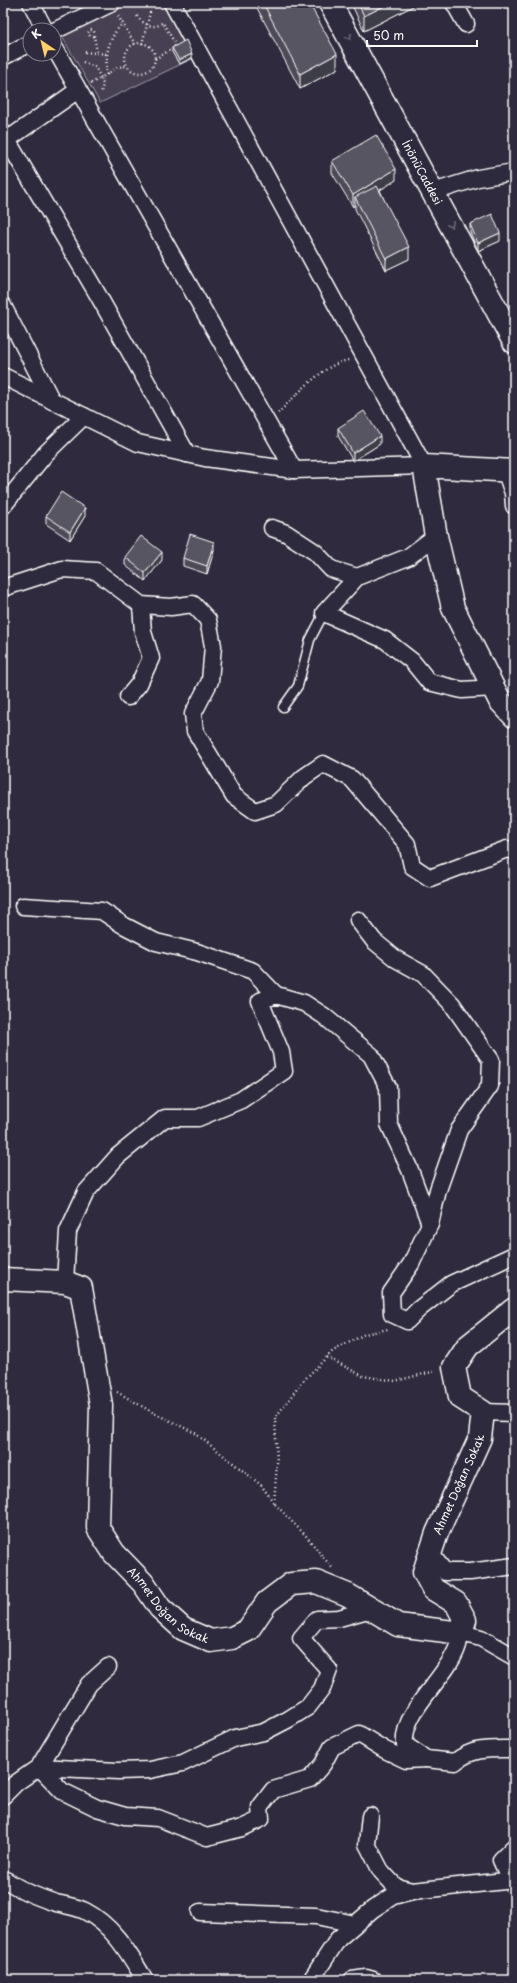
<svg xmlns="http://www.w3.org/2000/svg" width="517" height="1983" font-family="'Playpen Sans',sans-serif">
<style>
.green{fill:#464152;stroke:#a2a0a8}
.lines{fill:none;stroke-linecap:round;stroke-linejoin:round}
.lane-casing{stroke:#fff;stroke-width:11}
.street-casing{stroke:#fff;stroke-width:19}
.secondary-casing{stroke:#fff;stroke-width:25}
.path{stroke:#fff;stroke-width:2.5;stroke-dasharray:1 3;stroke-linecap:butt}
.lane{stroke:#2f2a3d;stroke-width:8}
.street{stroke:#2f2a3d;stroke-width:16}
.secondary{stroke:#2f2a3d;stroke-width:22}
.wall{fill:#4d4956;stroke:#fff}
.shaded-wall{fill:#3e3c46;stroke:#fff}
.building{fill:#595564;stroke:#fff}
.oneway{stroke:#6d6a77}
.labels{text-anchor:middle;stroke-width:3;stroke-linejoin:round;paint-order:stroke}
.street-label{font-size:11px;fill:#fff;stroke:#2f2a3d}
</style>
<rect width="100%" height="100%" fill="#2f2a3d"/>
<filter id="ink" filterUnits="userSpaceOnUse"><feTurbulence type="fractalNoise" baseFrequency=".025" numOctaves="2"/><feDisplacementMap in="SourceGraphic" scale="8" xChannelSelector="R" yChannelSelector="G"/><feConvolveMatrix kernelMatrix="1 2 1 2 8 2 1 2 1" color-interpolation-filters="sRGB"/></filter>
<g filter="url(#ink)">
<path class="green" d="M128 3H168L198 56 100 103 60 33Z"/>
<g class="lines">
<g class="lane-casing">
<path id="lane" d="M283 707 298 686 310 640 324 613"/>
</g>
<g class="street-casing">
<g id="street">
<path d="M31 3 45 30"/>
<path d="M454 3 466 24"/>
<path d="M54 31 112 3"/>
<path d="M54 47 294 470"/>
<path d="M3 57 30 43"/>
<path d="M3 133 98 295 187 454"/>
<path d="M7 140 78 90"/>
<path d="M433 192 478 178 514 172"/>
<path d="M3 306 52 401"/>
<path d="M3 376 138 443 205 458 294 470 424 466 172 3"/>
<path d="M505 470 513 493 514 506"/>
<path d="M3 506 46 453 84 416"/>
<path d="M272 528 286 533 315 552 331 569 357 577"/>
<path d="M436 536 408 557 357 577 324 613 385 640 412 661 429 682 462 690 494 688"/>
<path d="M3 588 62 569 96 571 141 605 171 607 193 604 208 620 213 646 210 681 193 714 195 731 234 796 255 811 276 804 304 777 323 764 352 779 407 844 412 866 430 878 507 849 514 851"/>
<path d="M128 697 139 684 151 658 143 632 141 605"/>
<path d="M23 906 102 911 123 925 156 942 197 952 253 971 276 995"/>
<path d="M358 920 374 941 396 959 423 974 452 1004 491 1060 490 1086 459 1130 438 1190 430 1224 411 1264 391 1293 392 1314 407 1321 419 1309 451 1284 514 1255"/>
<path d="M65 1282 68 1231 86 1192 118 1156 165 1118H198L241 1100 284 1071 281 1052 260 1001 276 995 304 1003 324 1016 371 1055 388 1087 389 1124 410 1170 430 1224"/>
<path d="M483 1412 514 1413"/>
<path d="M430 1553 445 1572H470L514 1566"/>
<path d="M514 1657 481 1638 461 1633C459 1638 459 1644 457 1648 446 1679 401 1711 405 1745L426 1759 455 1762C473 1747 491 1749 514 1749"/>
<path d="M108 1667 89 1684 39 1767 62 1791 97 1808 125 1816 158 1818 207 1837 242 1828 261 1819 260 1807 273 1790 310 1779 323 1764 332 1747 359 1734 385 1750 406 1760 426 1759"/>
<path d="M3 1796 16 1783 39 1767 118 1771 150 1770 183 1763 235 1738 264 1732 289 1719 308 1707 322 1689 329 1670 301 1638 317 1619 339 1618 371 1609"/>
<path d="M370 1816 367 1844 381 1871 396 1887 412 1891"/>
<path d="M3 1878C19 1890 37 1897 56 1903 65 1905 77 1907 85 1911 114 1926 129 1954 145 1980"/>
<path d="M510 1880 501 1860 514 1847"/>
<path d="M200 1912 316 1916 355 1924"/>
<path d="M311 1980 338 1939 373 1909 393 1896 412 1891 514 1880"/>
<path d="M352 1980 366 1978 373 1980"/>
</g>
</g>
<g class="secondary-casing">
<g id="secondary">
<path id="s1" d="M330 3 514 342"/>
<path d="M514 471 424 466 436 536 453 608 500 701 514 716"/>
<path id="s2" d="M3 1279 65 1282 81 1288 101 1405 98 1528 114 1553 143 1583 160 1608 183 1629 211 1641 232 1638 248 1630 267 1602 291 1584 316 1582 348 1595 398 1625 461 1633 465 1620 456 1603 433 1589 424 1572 437 1533 480 1438 483 1412 460 1397 454 1367 468 1346 514 1309"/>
</g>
</g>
<g class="path">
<path d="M118 16 135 44"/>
<path d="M137 16C143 24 153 30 162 23"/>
<path d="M94 36H90L88 33 90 30H93L95 33 94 36 97 52"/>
<circle cx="140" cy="58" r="15"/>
<path d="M142 44 151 9"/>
<path d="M85 52 106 54"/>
<path d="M155 59 175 47 173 40 163 23"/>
<path d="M83 62 95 67 101 78 118 67 127 66"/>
<path d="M107 75C105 55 108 38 123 23"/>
<path d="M91 83 101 78 103 84 101 94"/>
<path d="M278 413C296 396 325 362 350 360"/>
<path d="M327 1357 363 1376 395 1381 436 1371"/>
<path d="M117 1392 154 1413 195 1433 261 1485 274 1503 307 1537 333 1569"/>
<path d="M274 1503 277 1463 275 1418 302 1382 333 1351 365 1334 388 1329"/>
</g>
<use href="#lane" class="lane"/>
<use href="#street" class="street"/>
<use href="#secondary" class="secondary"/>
</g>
<g class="wall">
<path d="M257 3H309L337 69 300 89 257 8Z"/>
<path d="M351 3H419L364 31Z"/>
<path d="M172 48 192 58 179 64 172 52Z"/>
<path d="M332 161 396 180 380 190 409 259 386 270 355 209V205L353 207 332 173Z"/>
<path d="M470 224 500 241 478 251 470 232Z"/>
<path d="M338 428 380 444 353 461 338 436Z"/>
<path d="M46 516H85L70 540 46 524Z"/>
<path d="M214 550 207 574 183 566V558Z"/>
<path d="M125 557 162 560 145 581 125 565Z"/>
<path d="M514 1614V1637L510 1634V1619Z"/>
</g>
<g class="shaded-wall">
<path d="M390 3H419L364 31V16Z"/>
<path d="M192 54V58L179 64V60Z"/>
<path d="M337 54V69L300 89V74Z"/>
<path d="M396 169V180L359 203 355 197V205L353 207V195Z"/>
<path d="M500 233V241L478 251V243Z"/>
<path d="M409 247V259L386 270V259Z"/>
<path d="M380 436V444L353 461V453Z"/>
<path d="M85 508V516L70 540V532Z"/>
<path d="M214 542V550L207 574V566Z"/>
<path d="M162 552V560L145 581V573Z"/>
</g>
<g class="building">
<path d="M263 3H309L337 54 300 74Z"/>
<path d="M358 3H390L364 16Z"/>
<path d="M186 40 192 54 179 60 172 48Z"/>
<path d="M376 135 396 169 353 195 332 161Z"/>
<path d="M377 186 409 247 386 259 355 197Z"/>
<path d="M492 214 500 233 478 243 470 224Z"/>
<path d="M364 411 380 436 353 453 338 428Z"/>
<path d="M61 492 85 508 70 532 46 516Z"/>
<path d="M190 534 214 542 207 566 183 558Z"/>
<path d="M141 536 162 552 145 573 125 557Z"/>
<path d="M514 1614V1623L510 1619Z"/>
</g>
<defs><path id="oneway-chevron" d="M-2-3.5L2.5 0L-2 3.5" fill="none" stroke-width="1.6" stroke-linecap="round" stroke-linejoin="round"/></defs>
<g class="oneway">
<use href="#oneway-chevron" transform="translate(349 37) rotate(62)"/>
<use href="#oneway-chevron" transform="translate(451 225) rotate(61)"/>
</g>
</g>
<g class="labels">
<g class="street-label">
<text dy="4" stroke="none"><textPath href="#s1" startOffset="193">İnönüCaddesi</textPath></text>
<text dy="4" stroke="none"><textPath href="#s2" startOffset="942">Ahmet Doğan Sokak</textPath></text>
<text dy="4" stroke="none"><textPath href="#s2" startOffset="427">Ahmet Doğan Sokak</textPath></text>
</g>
</g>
<rect width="517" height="1983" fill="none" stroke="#2f2a3d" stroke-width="16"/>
<rect x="8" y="8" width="501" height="1967" fill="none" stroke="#fff" stroke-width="1.5" filter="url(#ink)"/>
<g transform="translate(42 42) rotate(325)"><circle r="19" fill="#2f2a3d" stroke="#827f8b"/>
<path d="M0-3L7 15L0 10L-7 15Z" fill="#ffd166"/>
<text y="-6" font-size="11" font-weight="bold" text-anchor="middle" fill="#ffffff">K</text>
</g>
<path d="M367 40v6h110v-6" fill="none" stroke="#ffffff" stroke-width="2"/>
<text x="373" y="40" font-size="12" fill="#ffffff" stroke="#2f2a3d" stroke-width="3" paint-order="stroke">50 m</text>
</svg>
